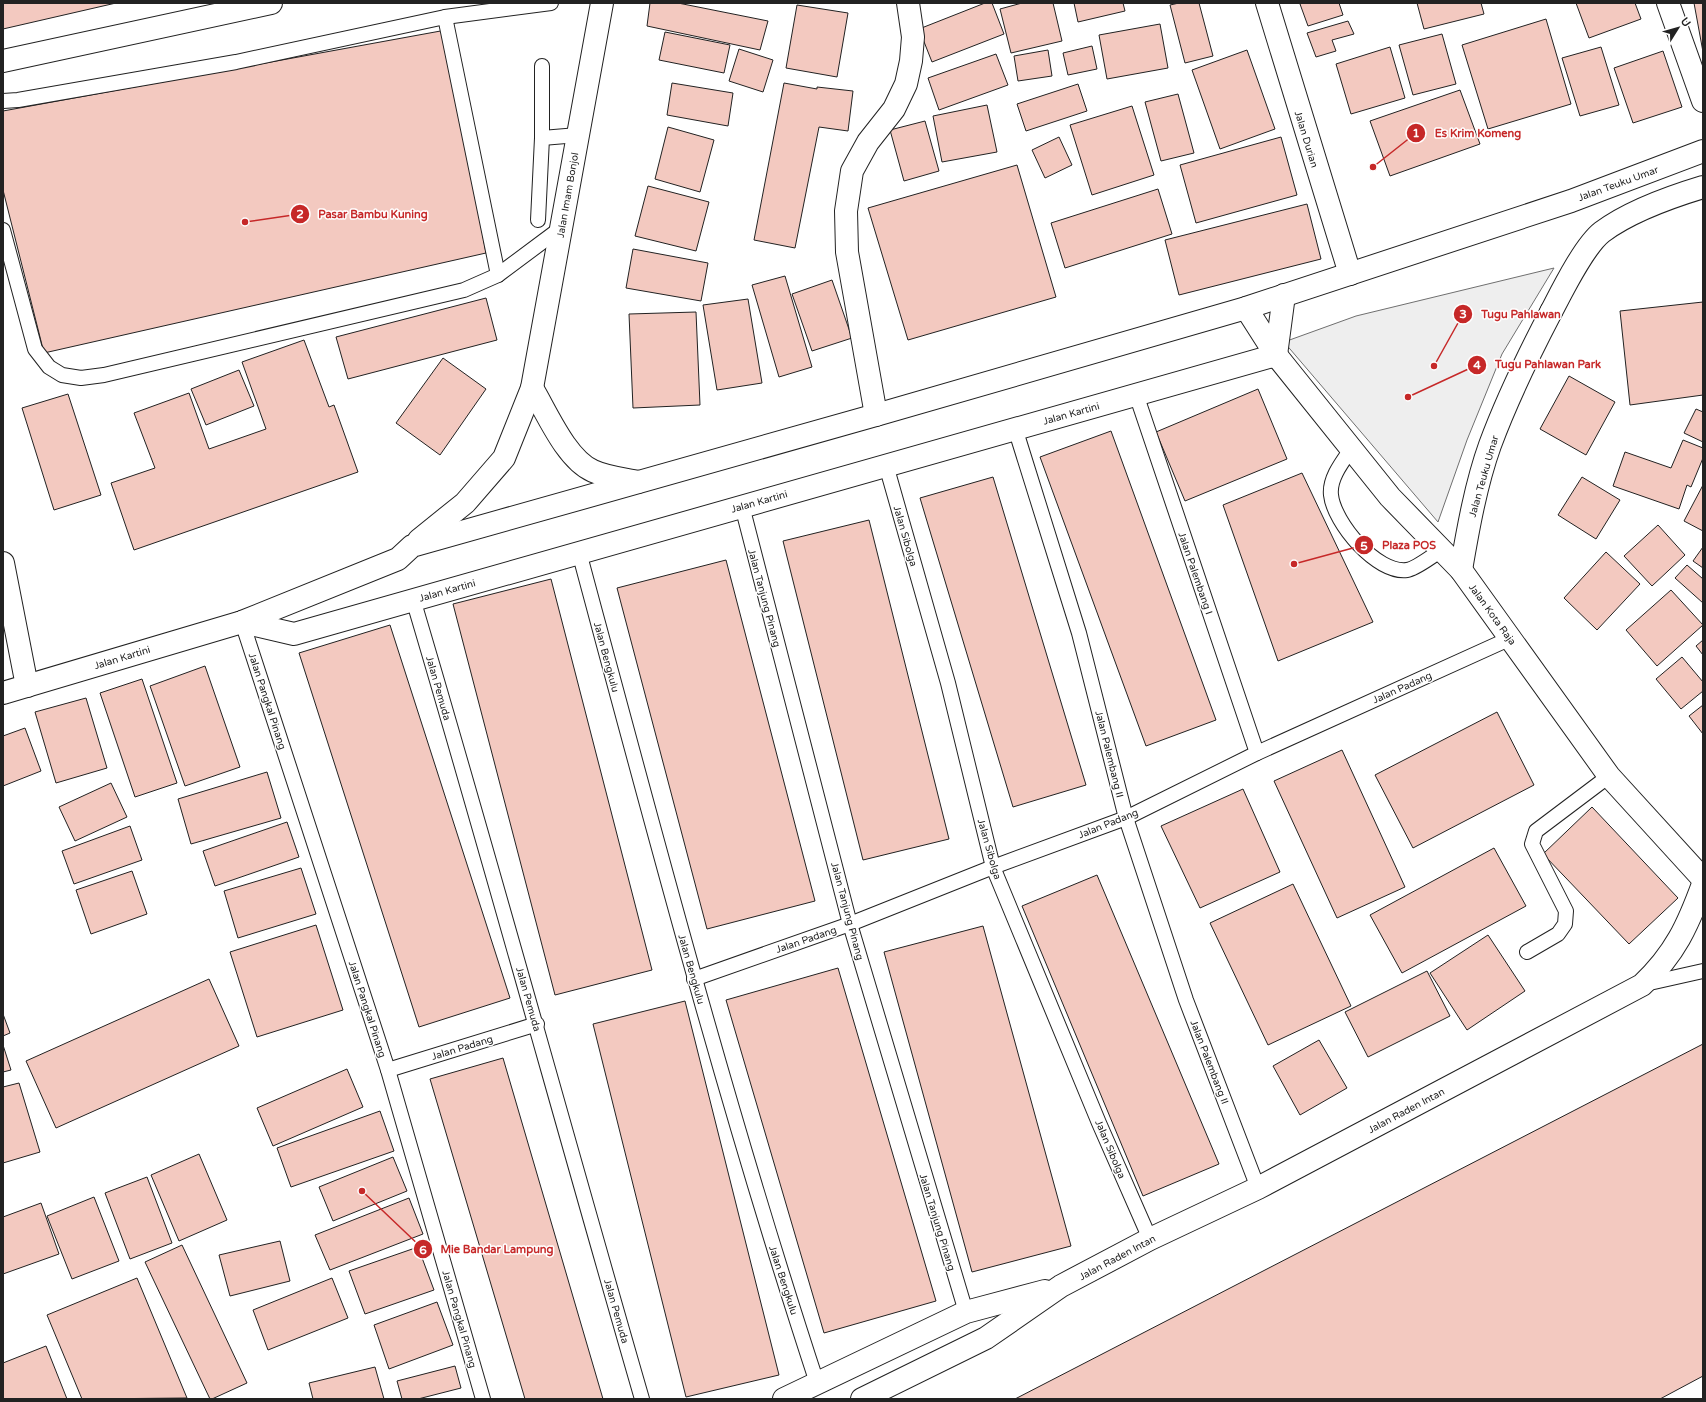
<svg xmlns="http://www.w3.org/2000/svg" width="1706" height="1402" font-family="'Varela Round',sans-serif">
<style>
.green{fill:#eee;stroke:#6f6f6f}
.building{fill:#f3c9c0;stroke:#222}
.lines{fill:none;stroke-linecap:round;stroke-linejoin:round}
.lane-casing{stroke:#222;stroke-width:16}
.street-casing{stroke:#222;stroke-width:24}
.primary-casing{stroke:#222;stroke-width:24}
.highway-casing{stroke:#222;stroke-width:24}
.lane{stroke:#fff;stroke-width:14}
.street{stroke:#fff;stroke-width:22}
.primary{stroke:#fff;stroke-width:22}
.highway{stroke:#fff;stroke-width:22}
.labels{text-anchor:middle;stroke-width:3;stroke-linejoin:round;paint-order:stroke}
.street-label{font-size:10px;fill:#222;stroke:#fff}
.leader{fill:none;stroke:#c62828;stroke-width:1.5}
.callout-dot{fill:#c62828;stroke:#fff;stroke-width:1.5}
.mark-label{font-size:12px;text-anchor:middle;font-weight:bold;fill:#fff}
.callout-label{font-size:11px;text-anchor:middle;font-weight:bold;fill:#c62828;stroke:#fff;stroke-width:3;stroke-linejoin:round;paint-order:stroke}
</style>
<rect width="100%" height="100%" fill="#fff"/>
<path class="green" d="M1554 268 1502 354 1467 440 1438 522 1284 342 1356 316Z"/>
<g class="building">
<path d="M3 3H116L3 29Z"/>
<path d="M650 3H678L768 21 760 50 647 26Z"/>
<path d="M985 3H992L1004 34 932 62 919 29Z"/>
<path d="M1022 3H1053L1062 41 1011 53 1000 9Z"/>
<path d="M1074 3H1123L1125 11 1078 22Z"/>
<path d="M1179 3H1199L1213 56 1185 63 1170 5Z"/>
<path d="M1303 3H1339L1343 15 1308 26 1300 4Z"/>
<path d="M1417 3H1481L1484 14 1424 29Z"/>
<path d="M1576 3H1635L1641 19 1589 38Z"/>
<path d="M1694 3H1703V52Z"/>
<path d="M797 5 848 13 837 77 786 68Z"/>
<path d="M1546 19 1571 104 1488 129 1462 45Z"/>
<path d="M1348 21 1354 34 1332 40 1336 51 1316 57 1307 33Z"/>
<path d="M1160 24 1168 68 1107 79 1099 35Z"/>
<path d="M446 30 486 253 44 353 3 190V111Z"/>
<path d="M665 32 730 45 724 73 659 60Z"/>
<path d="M1442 34 1456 84 1413 95 1399 45Z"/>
<path d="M1092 46 1097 69 1068 75 1063 53Z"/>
<path d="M1390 47 1405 98 1351 114 1336 64Z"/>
<path d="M1601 47 1619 105 1580 116 1562 58Z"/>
<path d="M739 49 773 60 763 92 729 81Z"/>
<path d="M1048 50 1052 76 1018 81 1014 56Z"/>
<path d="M1247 50 1275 129 1220 149 1192 70Z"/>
<path d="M1663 51 1682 107 1633 123 1614 68Z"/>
<path d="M996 54 1008 85 939 110 928 78Z"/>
<path d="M672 83 733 93 728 126 667 115Z"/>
<path d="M784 83 817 89V87L853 91 848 131 819 127 795 248 754 240Z"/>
<path d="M1078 84 1087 111 1026 131 1017 104Z"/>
<path d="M1460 90 1480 144 1390 176 1370 121Z"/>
<path d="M1178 94 1194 153 1161 161 1145 102Z"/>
<path d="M987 105 997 152 942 162 933 116Z"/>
<path d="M1132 106 1154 175 1092 195 1070 125Z"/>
<path d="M925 121 939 171 904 181 890 130Z"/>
<path d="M668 127 714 140 700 192 655 179Z"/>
<path d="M1059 137 1072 165 1045 178 1032 150Z"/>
<path d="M1281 137 1297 195 1196 223 1180 165Z"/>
<path d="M1017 165 1056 297 908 340 868 208Z"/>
<path d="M648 186 709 202 696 251 635 236Z"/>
<path d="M1158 189 1172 234 1065 268 1051 223Z"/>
<path d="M1307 204 1321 259 1179 295 1165 240Z"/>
<path d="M633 249 708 263 701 301 626 288Z"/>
<path d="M785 276 812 367 779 377 752 285Z"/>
<path d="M832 280 852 338 812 351 792 294Z"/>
<path d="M486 298 497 340 348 379 336 337Z"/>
<path d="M748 299 762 383 717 390 703 305Z"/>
<path d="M1703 302V395L1630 405 1620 311Z"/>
<path d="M696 312 700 405 633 408 629 314Z"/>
<path d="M304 340 329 407 334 405 358 472 134 550 111 483 155 468 134 413 189 393 209 449 266 429 242 362Z"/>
<path d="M443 358 486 389 440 455 396 423Z"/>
<path d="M239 370 254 406 206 425 191 389Z"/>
<path d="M1569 376 1615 402 1586 455 1540 429Z"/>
<path d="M1258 389 1287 459 1185 501 1156 432Z"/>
<path d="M68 394 101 495 54 510 22 408Z"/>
<path d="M1696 409 1703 412V442L1684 433Z"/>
<path d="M1111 431 1216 720 1146 746 1040 457Z"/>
<path d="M1683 440 1703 448V458L1691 487 1687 485 1679 509 1613 486 1625 452 1671 468Z"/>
<path d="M1302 473 1373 622 1278 661 1223 505Z"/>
<path d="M993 477 1086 785 1013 807 920 498Z"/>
<path d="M1582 477 1620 500 1596 539 1558 515Z"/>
<path d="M1703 485V531L1684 521Z"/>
<path d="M869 520 949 839 863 860 783 541Z"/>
<path d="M1658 525 1685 555 1652 586 1624 556Z"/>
<path d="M1703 547V568L1693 561Z"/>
<path d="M1606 552 1640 584 1597 630 1564 598Z"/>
<path d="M726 560 815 901 707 929 617 588Z"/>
<path d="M1687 565 1703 579V603L1675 578Z"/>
<path d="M551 579 652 970 555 995 453 604Z"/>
<path d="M1671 590 1703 625 1657 666 1626 630Z"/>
<path d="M390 625 510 998 419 1027 299 653Z"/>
<path d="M1703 640V655L1696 646Z"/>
<path d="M1682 657 1703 682V691L1681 709 1656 679Z"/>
<path d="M205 666 240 767 185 786 150 686Z"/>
<path d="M142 679 177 783 135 797 100 693Z"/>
<path d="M86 698 107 768 56 783 35 712Z"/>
<path d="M1703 705V734L1689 716Z"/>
<path d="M1497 712 1534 785 1413 848 1375 775Z"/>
<path d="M25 728 41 771 3 786V736Z"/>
<path d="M1342 750 1405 887 1337 918 1274 781Z"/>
<path d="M267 772 281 818 191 844 178 799Z"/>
<path d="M111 783 127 817 75 841 59 807Z"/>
<path d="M1243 789 1280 872 1200 908 1161 826Z"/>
<path d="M1592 807 1678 898 1629 944 1543 854Z"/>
<path d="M287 822 299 857 215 886 203 851Z"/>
<path d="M130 826 142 860 74 884 62 851Z"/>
<path d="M1494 848 1526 906 1402 973 1370 915Z"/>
<path d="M301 868 316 914 238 938 224 891Z"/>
<path d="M132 871 147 914 91 934 76 890Z"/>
<path d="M1097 875 1219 1164 1143 1196 1022 906Z"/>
<path d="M1293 884 1351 1006 1268 1045 1210 923Z"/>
<path d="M316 925 343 1010 257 1037 230 952Z"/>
<path d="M983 926 1071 1246 972 1272 884 952Z"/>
<path d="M1488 935 1525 991 1467 1030 1430 973Z"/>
<path d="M838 968 936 1301 824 1333 726 1000Z"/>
<path d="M1427 971 1450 1016 1368 1057 1345 1012Z"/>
<path d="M209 979 239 1046 56 1128 26 1061Z"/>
<path d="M685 1001 779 1375 686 1397 593 1024Z"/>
<path d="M3 1014 10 1033 3 1036Z"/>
<path d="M1319 1040 1347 1088 1300 1115 1273 1066Z"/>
<path d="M1703 1044V1376L1660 1399H1015Z"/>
<path d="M3 1045 11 1070 3 1072Z"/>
<path d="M503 1058 603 1399H525L430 1079Z"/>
<path d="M347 1069 363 1107 273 1146 257 1108Z"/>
<path d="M19 1083 40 1152 3 1163V1087Z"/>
<path d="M380 1111 394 1151 291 1187 277 1148Z"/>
<path d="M199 1154 227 1220 179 1241 151 1175Z"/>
<path d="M393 1157 407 1191 333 1221 319 1187Z"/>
<path d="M147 1177 172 1243 130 1259 105 1193Z"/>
<path d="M94 1197 119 1261 72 1279 47 1216Z"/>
<path d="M409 1198 423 1234 330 1270 315 1235Z"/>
<path d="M41 1203 59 1254 3 1274V1217Z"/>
<path d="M280 1241 290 1281 230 1296 219 1255Z"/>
<path d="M182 1245 247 1383 212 1399H210L145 1262Z"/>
<path d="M418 1247 434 1290 365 1314 349 1271Z"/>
<path d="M137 1278 187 1398 82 1399 47 1315Z"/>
<path d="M332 1278 348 1318 268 1350 253 1310Z"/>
<path d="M437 1302 453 1345 389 1369 374 1325Z"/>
<path d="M46 1346 67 1399H3V1363Z"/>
<path d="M455 1366 461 1388 418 1399H402L397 1381Z"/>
<path d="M375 1367 384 1399H313L309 1383Z"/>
</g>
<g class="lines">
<g class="lane-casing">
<g id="lane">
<path d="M445 17 498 275"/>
<path d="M3 101 18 100 236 62 445 17 551 3"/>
<path d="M542 138 578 135"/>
<path d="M538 220 542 138V66"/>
<path d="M3 230 35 349 49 367 62 375 81 378 104 375 464 290 498 275 561 228"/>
<path d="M1136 394 1257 753"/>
<path d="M1015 428 1079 633 1126 818 1186 1000 1258 1188"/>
<path d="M1352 448C1343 461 1329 478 1331 495 1334 523 1377 574 1407 570 1416 569 1433 555 1442 550"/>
<path d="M886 465 948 683 993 867 1099 1123 1150 1239"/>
<path d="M742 506 850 924 966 1312"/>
<path d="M579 552C654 831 727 1109 817 1383"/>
<path d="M413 599C492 865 565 1133 642 1399"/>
<path d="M242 622 388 1070 483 1399"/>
<path d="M1527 952 1558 934 1565 924 1566 911 1532 844 1536 831 1609 776"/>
<path d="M694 979 850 924 993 867 1126 818 1257 753 1511 638"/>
<path d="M1645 984 1703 971"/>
<path d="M388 1070 537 1024"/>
</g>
</g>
<g class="street-casing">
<g id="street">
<path d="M1267 3 1350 274"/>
<path d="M1668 3 1703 101"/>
<path d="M3 61 271 3"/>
<path d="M876 415 847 252 846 211 852 171 868 142 894 109 906 84 911 61 913 37 908 3"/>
<path d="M3 563 27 686"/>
</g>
</g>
<g class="primary-casing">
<g id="primary">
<path d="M1276 355 1390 497 1461 570 1609 776 1703 879"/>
<path d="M1461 570C1468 529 1476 484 1490 445 1507 399 1528 356 1551 312"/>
<path d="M784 1399 966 1312 1045 1291"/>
<path d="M862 1399 986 1338 1061 1286 1150 1239 1258 1188 1642 985C1675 954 1688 925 1703 884"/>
</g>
</g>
<g class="highway-casing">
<g id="highway">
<path d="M1246 308 1276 355"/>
<path d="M1551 312C1562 291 1584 246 1602 232 1630 211 1670 197 1703 187"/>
<path d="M1276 355 1284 295"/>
<path d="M532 388C547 413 566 459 593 471 606 477 624 479 638 482"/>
<path d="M419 540 465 503 504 458 532 388 602 3"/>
<path d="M242 622 294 634 1276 355"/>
<path d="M3 693 242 622 398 559 412 546 876 415 1246 308 1571 201 1703 151"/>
</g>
</g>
<use href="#lane" class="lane"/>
<use href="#street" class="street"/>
<use href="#primary" class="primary"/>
<use href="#highway" class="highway"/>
</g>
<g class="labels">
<g class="street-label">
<text transform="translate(1307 139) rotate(73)" y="4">Jalan Durian</text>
<text transform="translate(1618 183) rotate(-20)" y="4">Jalan Teuku Umar</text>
<text transform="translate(567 195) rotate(-80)" y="4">Jalan Imam Bonjol</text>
<text transform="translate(1071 413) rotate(-16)" y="4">Jalan Kartini</text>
<text transform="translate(1483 476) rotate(-74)" y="4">Jalan Teuku Umar</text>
<text transform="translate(759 501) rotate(-16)" y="4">Jalan Kartini</text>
<text transform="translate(906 536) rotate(74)" y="4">Jalan Sibolga</text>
<text transform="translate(1196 573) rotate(71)" y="4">Jalan Palembang I</text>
<text transform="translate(447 590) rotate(-16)" y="4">Jalan Kartini</text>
<text transform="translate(765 598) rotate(75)" y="4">Jalan Tanjung Pinang</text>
<text transform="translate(1493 614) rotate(54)" y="4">Jalan Kota Raja</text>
<text transform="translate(122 657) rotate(-17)" y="4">Jalan Kartini</text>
<text transform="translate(607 657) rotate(75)" y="4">Jalan Bengkulu</text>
<text transform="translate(1402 687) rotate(-24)" y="4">Jalan Padang</text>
<text transform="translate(439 688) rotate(74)" y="4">Jalan Pemuda</text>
<text transform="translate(268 701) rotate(72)" y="4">Jalan Pangkal Pinang</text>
<text transform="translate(1110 754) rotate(76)" y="4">Jalan Palembang II</text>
<text transform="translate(1108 823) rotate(-22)" y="4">Jalan Padang</text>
<text transform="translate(990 849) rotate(74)" y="4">Jalan Sibolga</text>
<text transform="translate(848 911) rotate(75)" y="4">Jalan Tanjung Pinang</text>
<text transform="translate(806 939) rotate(-19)" y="4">Jalan Padang</text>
<text transform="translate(692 969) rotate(74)" y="4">Jalan Bengkulu</text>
<text transform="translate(529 999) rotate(74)" y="4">Jalan Pemuda</text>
<text transform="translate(368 1009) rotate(72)" y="4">Jalan Pangkal Pinang</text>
<text transform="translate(462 1047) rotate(-17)" y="4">Jalan Padang</text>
<text transform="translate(1210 1062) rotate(69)" y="4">Jalan Palembang II</text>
<text transform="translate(1406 1110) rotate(-28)" y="4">Jalan Raden Intan</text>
<text transform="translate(1111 1149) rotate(67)" y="4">Jalan Sibolga</text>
<text transform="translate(938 1222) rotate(73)" y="4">Jalan Tanjung Pinang</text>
<text transform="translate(1117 1257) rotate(-28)" y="4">Jalan Raden Intan</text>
<text transform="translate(784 1280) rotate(72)" y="4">Jalan Bengkulu</text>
<text transform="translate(617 1311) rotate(74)" y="4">Jalan Pemuda</text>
<text transform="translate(460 1319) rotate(74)" y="4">Jalan Pangkal Pinang</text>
</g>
</g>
<path class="leader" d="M1373 167L1416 133M245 222L300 214M1434 366L1463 314M1408 397L1477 365M1294 564L1364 545M362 1191L423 1249"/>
<g class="callout-dot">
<circle cx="1373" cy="167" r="4"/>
<circle cx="245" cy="222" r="4"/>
<circle cx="1434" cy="366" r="4"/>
<circle cx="1408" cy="397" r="4"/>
<circle cx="1294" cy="564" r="4"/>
<circle cx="362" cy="1191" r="4"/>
<circle cx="1416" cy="133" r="10"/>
<circle cx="300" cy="214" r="10"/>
<circle cx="1463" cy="314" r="10"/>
<circle cx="1477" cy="365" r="10"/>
<circle cx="1364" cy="545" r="10"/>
<circle cx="423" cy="1249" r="10"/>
</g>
<g class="mark-label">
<text x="1416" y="137">1</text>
<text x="300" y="218">2</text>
<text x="1463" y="318">3</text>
<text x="1477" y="369">4</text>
<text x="1364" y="550">5</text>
<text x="423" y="1254">6</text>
</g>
<g class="callout-label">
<text x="1478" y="137">Es Krim Komeng</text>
<text x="373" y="218">Pasar Bambu Kuning</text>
<text x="1521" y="318">Tugu Pahlawan</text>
<text x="1548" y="368">Tugu Pahlawan Park</text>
<text x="1409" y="549">Plaza POS</text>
<text x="497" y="1253">Mie Bandar Lampung</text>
</g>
<rect width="1706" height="1402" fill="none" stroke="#222222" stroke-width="8"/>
<g transform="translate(1678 28) rotate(53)" stroke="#ffffff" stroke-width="3" paint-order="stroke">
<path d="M0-3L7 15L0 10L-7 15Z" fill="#222222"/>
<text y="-6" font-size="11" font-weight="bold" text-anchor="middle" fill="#222222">U</text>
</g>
</svg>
